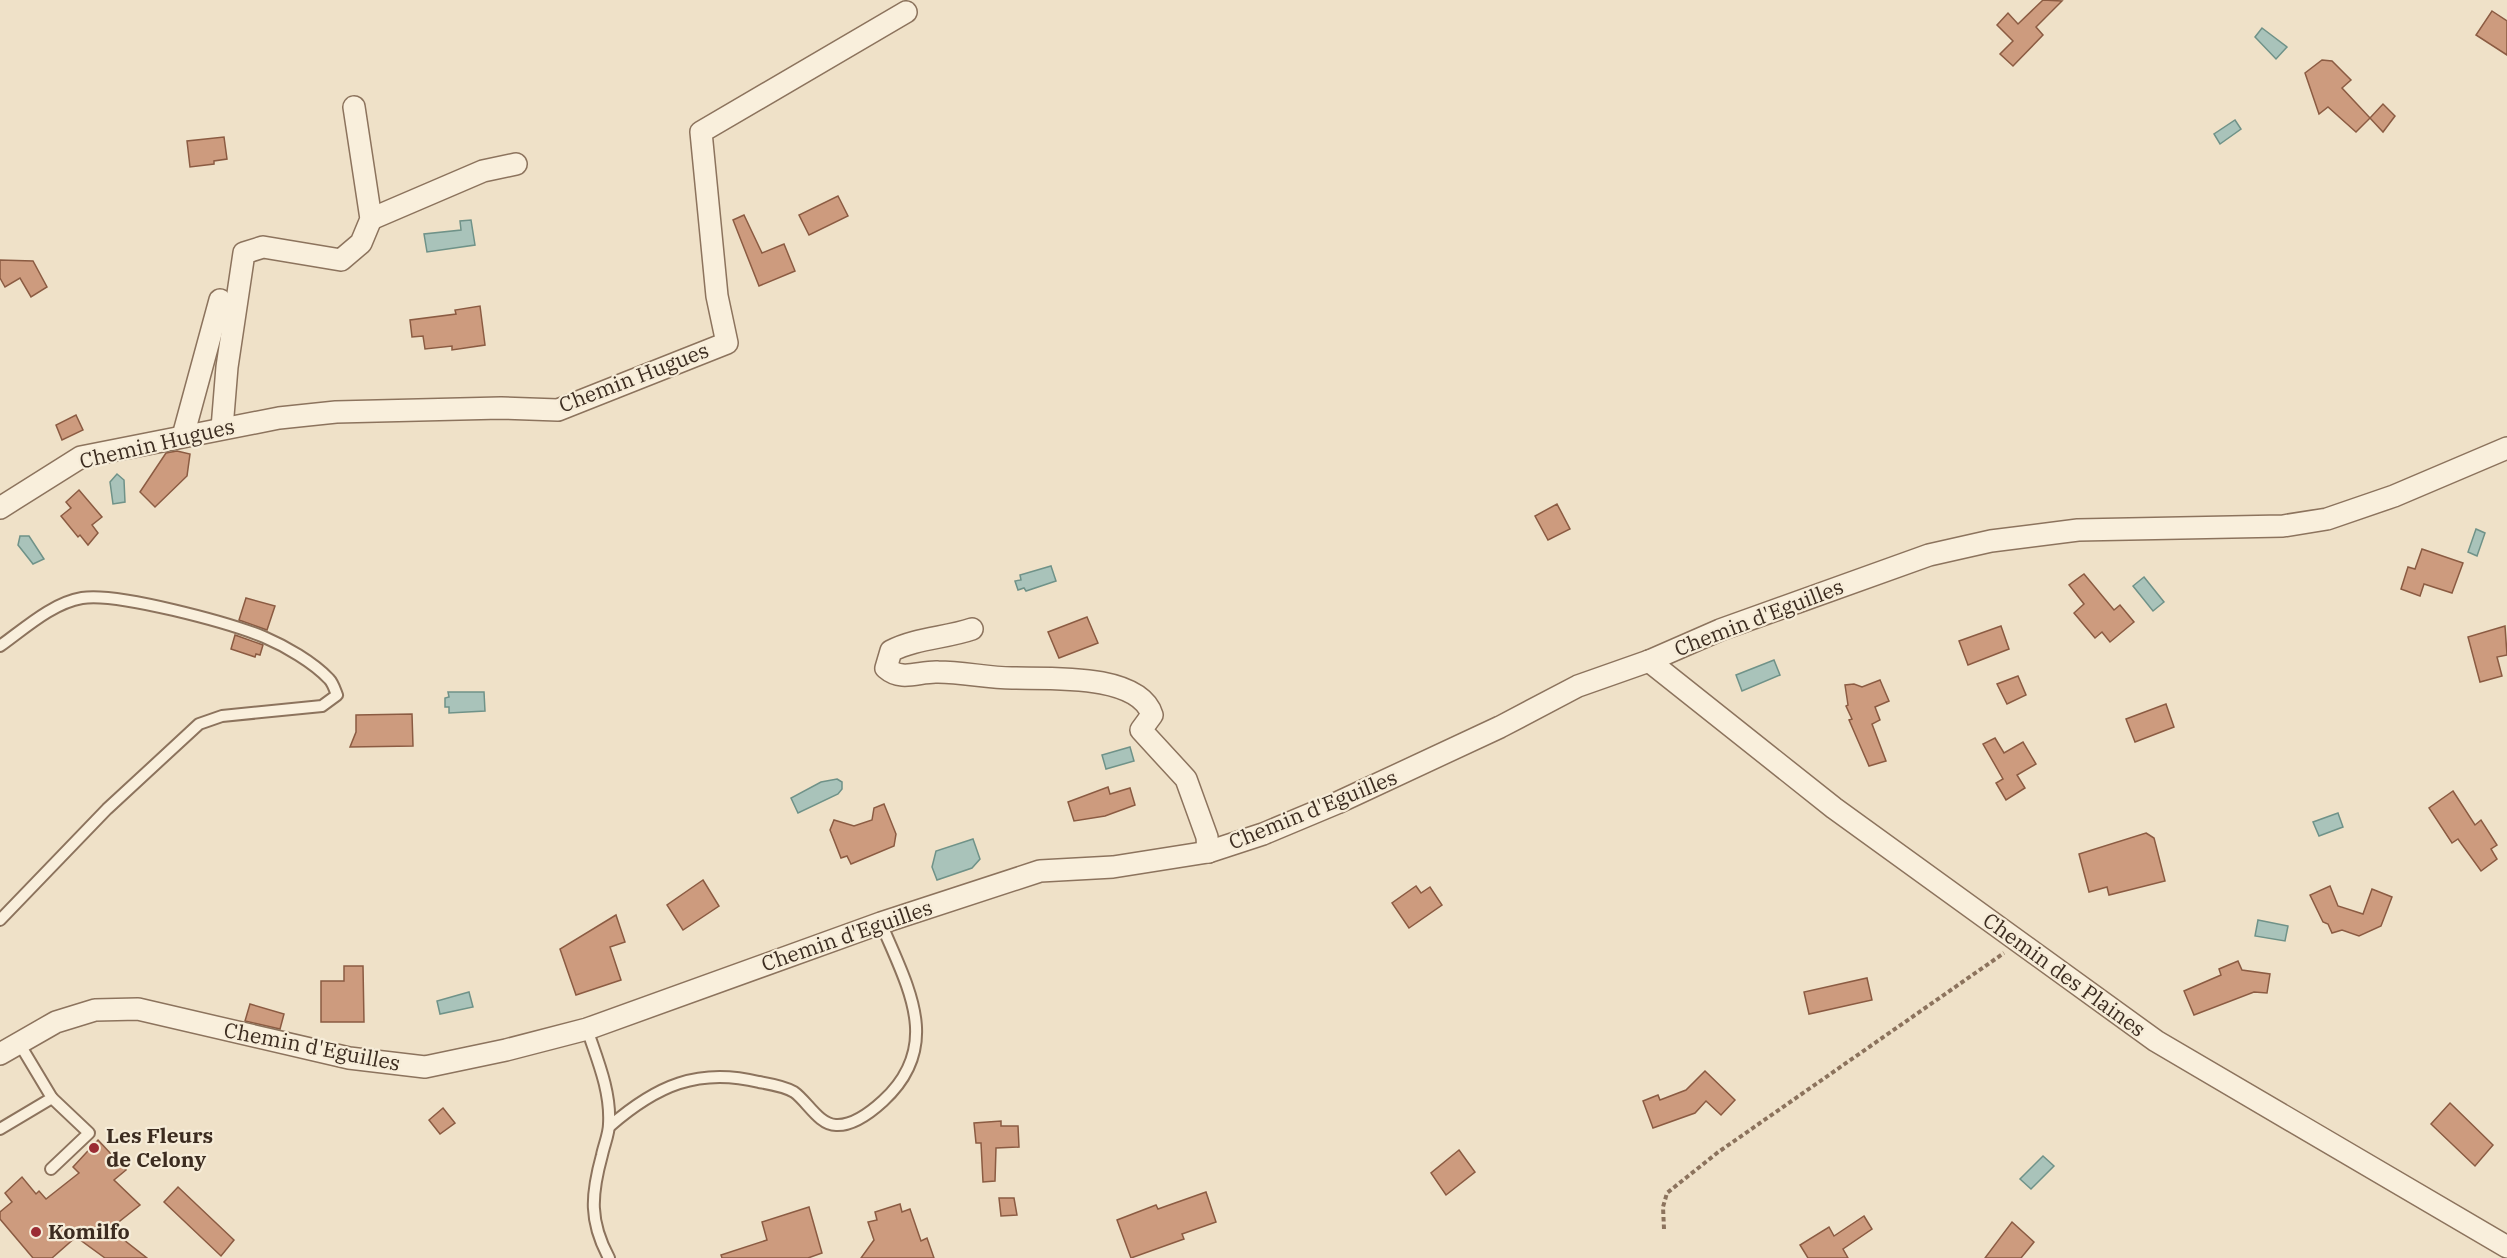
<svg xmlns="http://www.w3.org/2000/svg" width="2507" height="1258" font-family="'IBM Plex Serif',serif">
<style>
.water{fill:#a9c3ba;stroke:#6f9288;stroke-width:1.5}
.building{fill:#cd9b7e;stroke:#8b5b42;stroke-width:1.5}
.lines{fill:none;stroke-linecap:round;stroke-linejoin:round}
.lane-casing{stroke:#8c735d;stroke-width:14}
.street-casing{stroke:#8c735d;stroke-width:24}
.path{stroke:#8c735d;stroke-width:4;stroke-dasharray:4.5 3;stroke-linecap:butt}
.lane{stroke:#f9efdc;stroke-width:10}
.street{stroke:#f9efdc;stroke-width:21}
.poi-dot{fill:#9b2c33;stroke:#f6ecd8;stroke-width:2}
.labels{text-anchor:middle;stroke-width:4.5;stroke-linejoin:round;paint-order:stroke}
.street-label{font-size:21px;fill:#3c2c20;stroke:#f6ecd8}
.poi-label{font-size:21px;font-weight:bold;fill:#3c2c20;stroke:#f6ecd8;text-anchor:start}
</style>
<rect width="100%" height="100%" fill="#efe1c8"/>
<g class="water">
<path d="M2262 28 2287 47 2276 59 2255 37Z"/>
<path d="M2235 120 2241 129 2220 144 2214 134Z"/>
<path d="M471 220 475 245 427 252 424 234 461 230 460 221Z"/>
<path d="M117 474 124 480 125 502 113 504 110 482Z"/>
<path d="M2476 529 2485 533 2477 556 2468 552Z"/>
<path d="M20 536H29L44 559 33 564 18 545Z"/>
<path d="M1051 566 1056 581 1026 591 1024 588 1018 590 1015 581 1021 580 1020 575Z"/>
<path d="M2144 577 2164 602 2153 611 2133 586Z"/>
<path d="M1774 660 1780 675 1742 691 1736 675Z"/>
<path d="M448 692H484L485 711 449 713V707H445V698L449 697Z"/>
<path d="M1130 747 1134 761 1106 769 1102 755Z"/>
<path d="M837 779 842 782V789L838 794 798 813 791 798 821 782Z"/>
<path d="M2338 813 2343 827 2319 836 2313 822Z"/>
<path d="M973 839 980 859 972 868 937 880 932 867 936 851Z"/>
<path d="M2258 920 2288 926 2285 941 2255 936Z"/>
<path d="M469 992 473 1007 440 1014 437 1001Z"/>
<path d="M2043 1156 2054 1166 2031 1189 2020 1179Z"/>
</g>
<g class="building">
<path d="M2043 0 2062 1 2036 27 2043 35 2013 66 2000 54 2013 41 1997 25 2008 13 2018 24Z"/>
<path d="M2492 11 2507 21V55L2476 35Z"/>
<path d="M2322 60 2332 61 2351 80 2342 88 2370 118 2383 104 2395 116 2383 132 2370 118 2356 132 2328 107 2319 114 2305 73Z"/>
<path d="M224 137 227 159 214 161V164L190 167 187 141Z"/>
<path d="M838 196 848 216 809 235 799 215Z"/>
<path d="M744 215 762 253 784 244 795 271 759 286 733 220Z"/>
<path d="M0 260 33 261 47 287 31 297 20 278 5 287 0 278Z"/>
<path d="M480 306 485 345 452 350V346L425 349 423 336 412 337 410 320 456 314 455 310Z"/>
<path d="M76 415 83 430 62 440 56 425Z"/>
<path d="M177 451 190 454 187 476 155 507 140 492 166 453Z"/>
<path d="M79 490 102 517 92 525 98 533 88 545 80 535 78 537 61 516 71 508 66 502Z"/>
<path d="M1557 504 1570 529 1548 540 1535 516Z"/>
<path d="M2422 549 2463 563 2452 593 2424 584 2420 596 2401 589 2408 567 2415 569Z"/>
<path d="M2084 574 2114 610 2120 605 2134 622 2110 642 2102 632 2095 638 2074 613 2084 604 2069 585Z"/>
<path d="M246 598 275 606 267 630 239 620Z"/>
<path d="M1087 617 1098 643 1059 658 1048 632Z"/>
<path d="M2001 626 2009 649 1968 665 1959 641Z"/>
<path d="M2505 626 2507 655 2497 657 2502 676 2480 682 2468 637Z"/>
<path d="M235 635 263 645 260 655 256 654 255 657 231 649Z"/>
<path d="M2018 676 2026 695 2007 704 1997 684Z"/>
<path d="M1880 680 1889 701 1875 707 1880 720 1872 724 1886 761 1869 766 1849 720 1852 719 1846 706 1848 705 1845 685 1854 684 1862 687Z"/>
<path d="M2166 704 2174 727 2135 742 2126 719Z"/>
<path d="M412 714 413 746 350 747 356 732V715Z"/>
<path d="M1995 738 2004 753 2023 742 2036 764 2017 775 2025 788 2006 800 1996 783 2003 779 1983 744Z"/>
<path d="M1108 787 1110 794 1130 788 1135 805 1105 816 1074 821 1068 802Z"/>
<path d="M2453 791 2475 825 2481 820 2497 845 2491 849 2497 859 2481 871 2458 839 2452 843 2429 808Z"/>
<path d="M884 804 896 834 894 846 851 864 847 856 841 858 830 830 834 820 854 826 872 820 874 808Z"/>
<path d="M2146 833 2154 838 2165 881 2109 895 2107 887 2089 892 2079 854Z"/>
<path d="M703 880 719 906 683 930 667 905Z"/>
<path d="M1416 886 1421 893 1430 887 1442 905 1409 928 1392 903Z"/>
<path d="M2330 886 2338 906 2363 914 2372 889 2392 897 2381 926 2359 936 2342 930 2332 933 2328 924 2323 922 2310 895Z"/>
<path d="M616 915 625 942 610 947 621 980 576 995 560 949Z"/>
<path d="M2238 961 2242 970 2270 974 2267 993 2254 992 2194 1015 2184 991 2221 975 2219 969Z"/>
<path d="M344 966H363L364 1022H321V981H344Z"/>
<path d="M1867 978 1872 1000 1809 1014 1804 992Z"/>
<path d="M250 1004 284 1014 280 1029 245 1021Z"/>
<path d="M1705 1071 1735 1100 1721 1115 1706 1101 1695 1113 1653 1128 1643 1101 1658 1095 1660 1100 1686 1090Z"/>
<path d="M2450 1103 2493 1145 2475 1166 2431 1124Z"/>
<path d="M443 1108 455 1123 440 1134 429 1120Z"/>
<path d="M1001 1121V1126H1018L1019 1147 996 1148 995 1181 983 1182 981 1143H976L974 1123Z"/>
<path d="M98 1140 126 1170 114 1180 140 1205 110 1229 147 1258H105L76 1237 52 1258H33L0 1219V1212L12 1202 5 1193 22 1177 36 1194 39 1191 46 1199 79 1173 73 1167Z"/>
<path d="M1459 1150 1475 1172 1446 1195 1431 1173Z"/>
<path d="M178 1187 234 1240 221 1256 164 1202Z"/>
<path d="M1206 1192 1216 1222 1182 1234 1184 1239 1131 1258 1117 1220 1156 1205 1158 1209Z"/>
<path d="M999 1198H1014L1017 1215 1001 1216Z"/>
<path d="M900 1204 902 1212 910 1209 921 1241 927 1238 934 1258H861L874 1240 868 1222 877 1220 875 1212Z"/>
<path d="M809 1207 822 1253 808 1258H722L721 1255 767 1240 762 1222Z"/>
<path d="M1864 1216 1872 1229 1843 1249 1848 1258H1808L1800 1245 1829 1227 1834 1236Z"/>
<path d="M2012 1222 2034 1242 2021 1258H1985Z"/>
</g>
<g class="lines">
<g class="lane-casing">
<g id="lane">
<path d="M0 646C24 629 52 603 82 598 117 592 230 623 264 637 285 646 313 662 329 679 333 683 335 690 337 695L322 706 222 716 199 724 107 809 0 920"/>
<path d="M587 1029C597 1059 611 1091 609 1124 609 1134 604 1145 602 1155 591 1195 589 1221 609 1258"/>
<path d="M610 1126C656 1086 698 1067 759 1082 770 1084 784 1086 794 1092 807 1101 819 1125 836 1125 853 1126 871 1112 883 1101 944 1045 907 986 881 923"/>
<path d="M0 1129 52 1098 19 1043"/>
<path d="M51 1169 89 1133 52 1098"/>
</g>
</g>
<g class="street-casing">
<g id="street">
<path d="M371 219 483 171 516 164"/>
<path d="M222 428 227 367 244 253 263 247 341 260 361 243 371 219 354 107"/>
<path d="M183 436 220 300"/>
<path d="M0 508 81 457 279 418 336 412 501 408 558 410 727 343 717 296 701 132 906 12"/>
<path d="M972 629C946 638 916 638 891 651L886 668C902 682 919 671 938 672 963 672 988 678 1012 678 1048 679 1139 673 1152 715L1141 730 1186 779 1207 837 1208 852"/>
<path d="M1649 661 1834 808 2156 1041 2507 1247"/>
<path d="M0 1054 56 1022 95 1010 138 1009 349 1058 425 1067 506 1050 587 1029 881 923 1040 871 1113 867 1208 852 1263 834 1337 803 1500 727 1578 686 1649 661 1720 630 1929 555 1991 541 2078 530 2283 526 2327 519 2394 496 2507 448"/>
</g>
</g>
<path class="path" d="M1664 1229 1663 1207 1667 1193 1717 1153 2004 953"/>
<use href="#lane" class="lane"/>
<use href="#street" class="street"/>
</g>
<g class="poi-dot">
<circle cx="94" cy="1148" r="6"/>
<circle cx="36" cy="1232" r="6"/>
</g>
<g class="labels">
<g class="street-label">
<text transform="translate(634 378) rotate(-21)" y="7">Chemin Hugues</text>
<text transform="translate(157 444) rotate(-13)" y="7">Chemin Hugues</text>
<text transform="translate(1759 618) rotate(-21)" y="7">Chemin d'Eguilles</text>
<text transform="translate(1313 810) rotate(-22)" y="7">Chemin d'Eguilles</text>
<text transform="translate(847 936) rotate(-19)" y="7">Chemin d'Eguilles</text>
<text transform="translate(2064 975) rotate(36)" y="7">Chemin des Plaines</text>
<text transform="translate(312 1047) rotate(11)" y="7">Chemin d'Eguilles</text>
</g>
<g class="poi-label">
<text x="106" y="1143">Les Fleurs<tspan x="106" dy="24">de Celony</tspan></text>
<text x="48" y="1239">Komilfo</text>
</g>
</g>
</svg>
